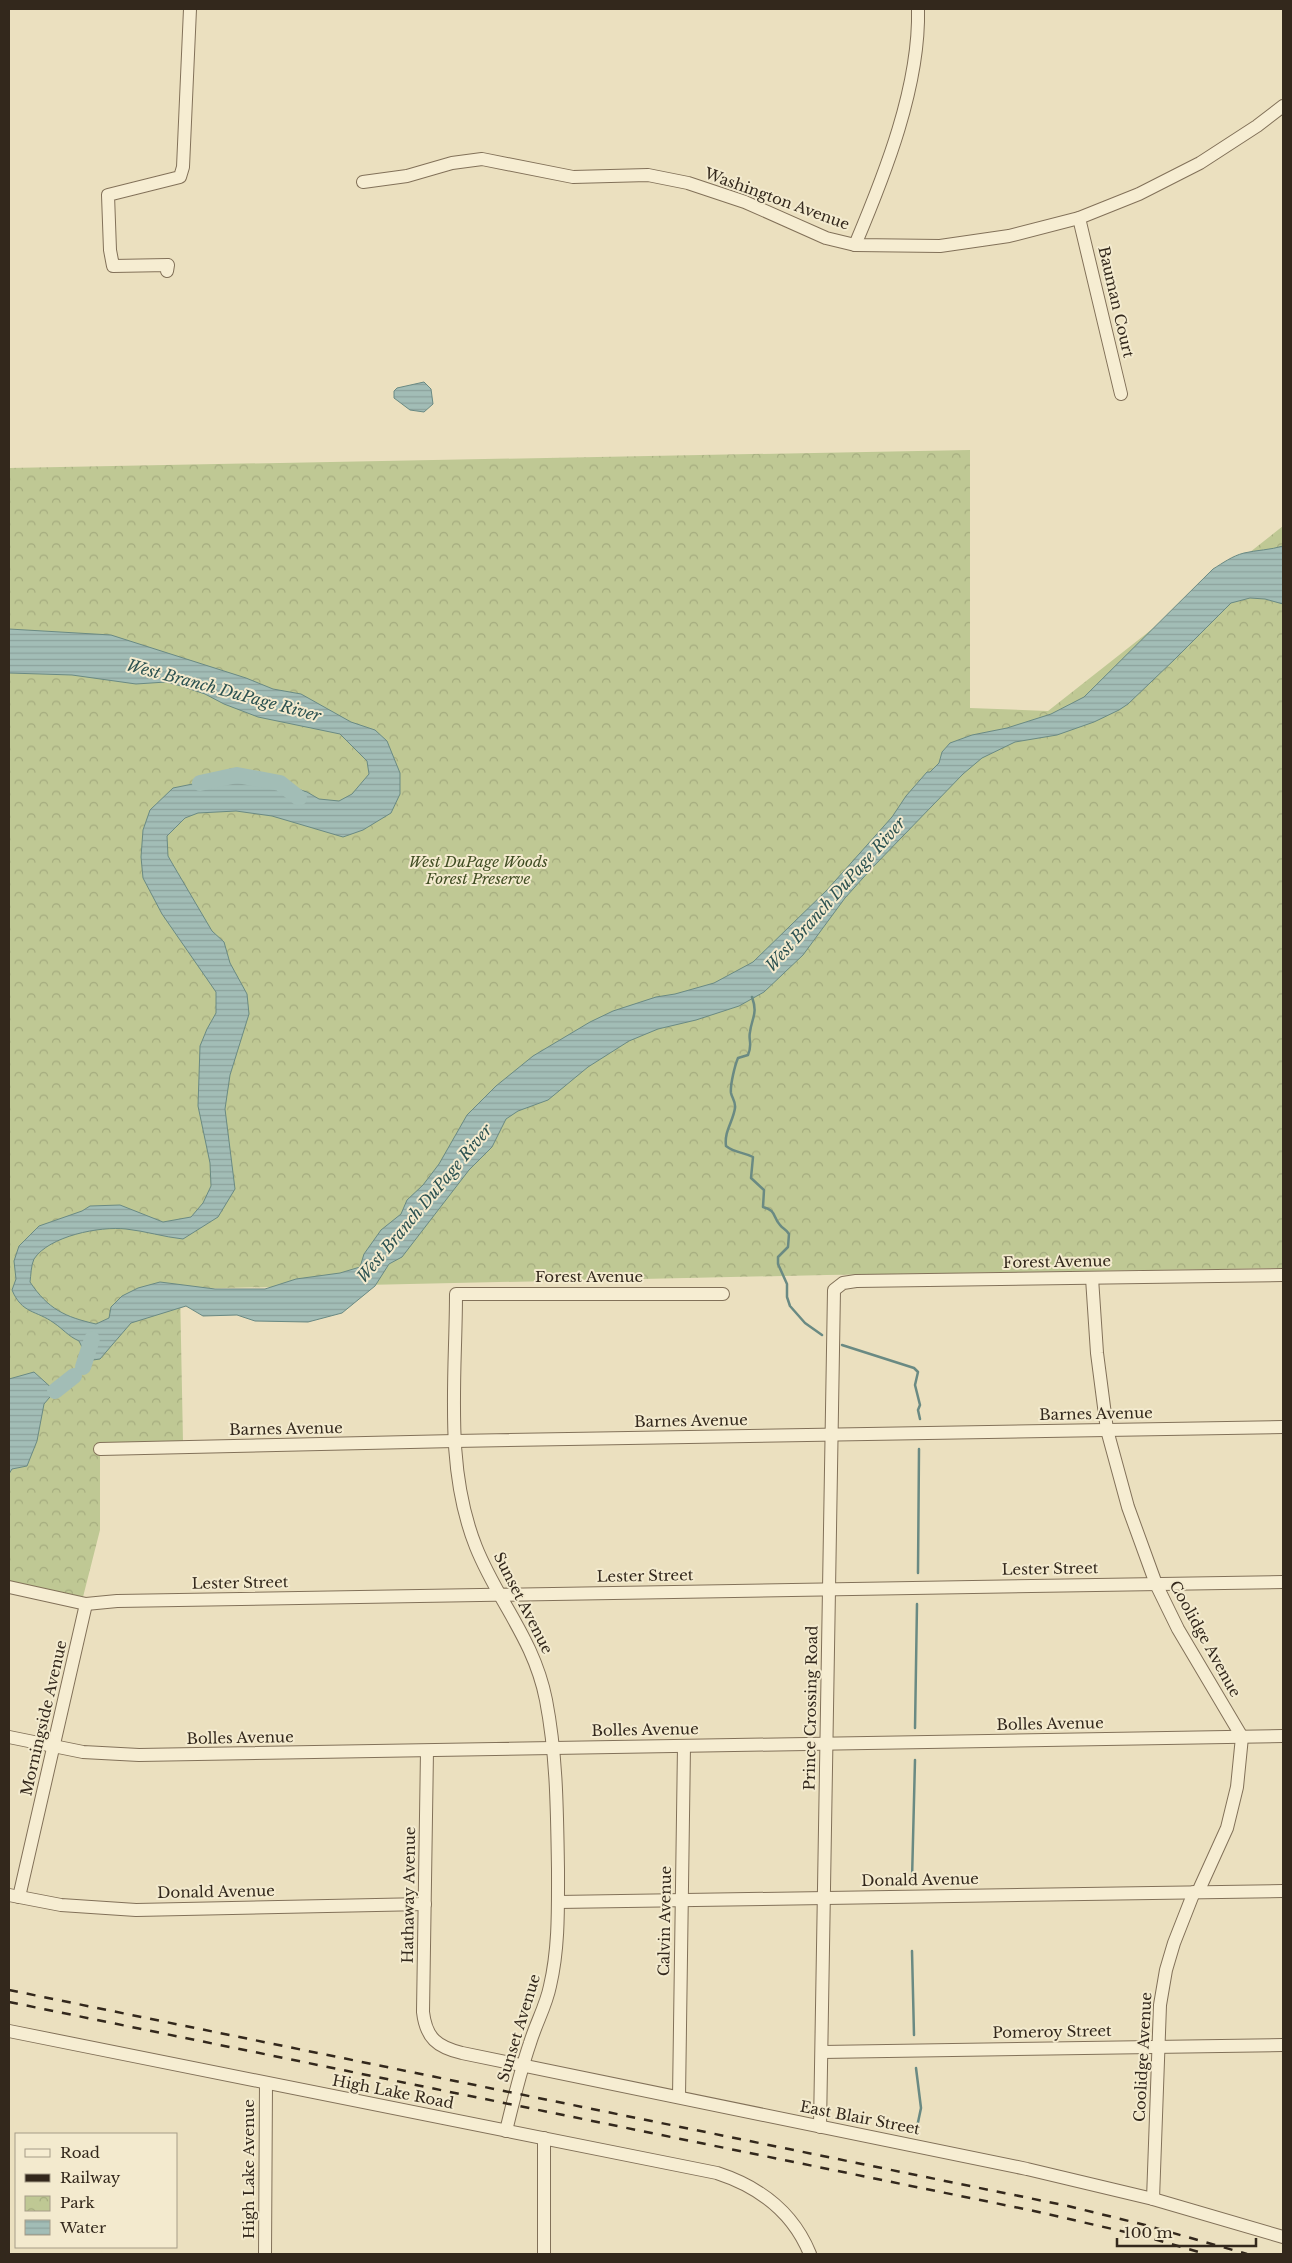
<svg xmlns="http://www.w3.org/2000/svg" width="1292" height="2263" font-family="'Libre Baskerville',serif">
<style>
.park{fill:url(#park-crowns)}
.water{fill:url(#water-rules);stroke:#6a8a83}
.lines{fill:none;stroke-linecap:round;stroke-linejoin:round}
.stream{stroke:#6a8a83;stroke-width:2.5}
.river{stroke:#a2bdb6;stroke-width:16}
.minor-casing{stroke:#827159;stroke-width:14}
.minor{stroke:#f6edd2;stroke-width:12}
.rail{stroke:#33281c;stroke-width:2.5;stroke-dasharray:9 9;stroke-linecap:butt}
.labels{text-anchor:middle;stroke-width:4;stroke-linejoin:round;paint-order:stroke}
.street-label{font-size:15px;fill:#33281c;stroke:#f3eace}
.park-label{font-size:15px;font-style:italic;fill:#414e24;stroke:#f3eace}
.water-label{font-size:16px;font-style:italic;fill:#2c5251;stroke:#f3eace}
</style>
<defs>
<pattern id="park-crowns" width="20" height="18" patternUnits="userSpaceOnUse" patternTransform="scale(1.25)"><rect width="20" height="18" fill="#bfc894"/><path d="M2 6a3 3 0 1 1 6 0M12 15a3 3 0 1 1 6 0" fill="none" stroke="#a5ac7f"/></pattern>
<pattern id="water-rules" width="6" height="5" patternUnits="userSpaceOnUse" patternTransform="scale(1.25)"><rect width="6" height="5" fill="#a2bdb6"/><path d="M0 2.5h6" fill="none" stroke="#8ca29c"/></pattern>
</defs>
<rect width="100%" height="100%" fill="#ebe0bf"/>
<path class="park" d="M970 450V708L1048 711 1283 526V1268L827 1275 180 1289 183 1442 100 1445V1530L83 1597 9 1581V468Z"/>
<g class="water">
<path d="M424 382 431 389 433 404 424 412 410 410 394 398V391L397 388Z"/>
<path d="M1283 546V604L1265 599 1250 598 1231 603 1175 659 1128 704 1119 710 1094 722 1057 735 1015 742 982 758 963 774 872 868 845 898 803 955 764 992 739 1006 696 1020 658 1029 629 1041 588 1067 548 1100 518 1111 506 1119 492 1147 469 1170 402 1257 389 1264 375 1286 342 1313 308 1322 255 1321 237 1315 203 1316 186 1306 131 1323 100 1359 93 1360 86 1355 79 1341C68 1336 63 1329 54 1323 36 1310 22 1314 12 1290L16 1279 14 1261 19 1246 39 1226 82 1211 90 1206 120 1205 163 1222 191 1217 203 1203 211 1186 210 1163 198 1106 200 1046 207 1029 216 1013V992L162 914 143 878 141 857 143 830 150 810 173 788 222 778 282 784 307 792 319 799 339 801 352 794 369 774 367 761 340 734 258 717 224 704 205 694 181 686 166 682 136 684 72 675 9 673V629L111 635 246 678 273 689 301 694 351 722 375 730 387 741 400 773V794L391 813 363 830 343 837 272 816 236 811 198 813 185 818 167 836 168 856 172 863 212 931 224 942 230 963 247 994 249 1014 230 1075 225 1109 235 1189 218 1217 183 1239C164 1237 145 1231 126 1229 100 1226 49 1236 34 1259 31 1265 31 1275 30 1282 48 1309 65 1317 96 1324L109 1318 111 1307 122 1296 138 1288 160 1282 215 1289H265L296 1279 340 1273 360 1267 364 1254 381 1230 401 1214 407 1200 423 1185 439 1164 467 1115 496 1086 533 1056 590 1022 613 1011 656 997 675 994 714 983 753 962 827 890 892 817 906 796 927 772H930L939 763 942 752 950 743 972 735 1007 728 1051 714 1084 697 1213 569C1223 563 1232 556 1244 553 1257 550 1270 550 1283 546Z"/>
<path d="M34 1372 55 1391 44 1404 37 1441 27 1466 12 1469 9 1474V1379Z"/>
</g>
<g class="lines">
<g class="stream">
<path d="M752 997C758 1014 752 1017 750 1032 748 1041 753 1043 748 1055L738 1058C735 1065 730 1085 731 1093 732 1098 736 1102 735 1108 733 1122 724 1131 726 1146 735 1153 743 1152 753 1157L751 1178 764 1190 763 1207C777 1211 772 1216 780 1225 783 1229 786 1229 789 1234L788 1247 778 1257V1264L787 1284V1297L790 1306 805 1323 822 1335"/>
<path d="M842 1345 914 1368 918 1372 915 1385 920 1405 918 1410 920 1419"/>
<path d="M918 1573 919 1449"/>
<path d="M915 1728 917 1604"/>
<path d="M912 1880 915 1760"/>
<path d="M912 1951 914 2035"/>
<path d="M916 2068 921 2108 917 2127"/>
</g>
<g class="river">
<path d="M200 783 237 775 280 783 299 798"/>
<path d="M83 1367 92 1339"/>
<path d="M55 1391 74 1376"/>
</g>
<g class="minor-casing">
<g id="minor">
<path d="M363 182 407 176 452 163 482 159 573 177 648 175 688 183 745 202 826 238 855 245 940 246 1009 236 1079 218 1139 194 1200 163 1257 126 1283 106"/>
<path d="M1079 218 1121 394"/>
<path d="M855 245C885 174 920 86 918 9"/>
<path d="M167 271 168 265 113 266 110 250 108 195 180 177 183 167 190 9"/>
<path d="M1092 1278 1097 1353 1107 1430 1128 1507 1156 1584 1178 1629 1242 1737 1237 1787 1227 1828 1198 1892"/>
<path d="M100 1449 455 1441 1283 1427"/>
<path d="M9 1587 86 1604 117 1601 1283 1582"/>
<path d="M9 1737 83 1752 139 1755 1283 1736"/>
<path d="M427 1751 423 2012C426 2038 437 2047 462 2053L1027 2169 1153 2199 1283 2237"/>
<path d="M9 1895 61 1905 136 1910 425 1904"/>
<path d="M19 1897 86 1604"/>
<path d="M558 1902 1283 1891"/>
<path d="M9 2031 717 2173C760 2187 793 2212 810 2254"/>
<path d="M822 2052 1283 2045"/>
<path d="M679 2097 684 1746"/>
<path d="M820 2127 834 1290 843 1283 856 1281 1283 1275"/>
<path d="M506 2131C513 2102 520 2072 530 2043 536 2023 546 2006 550 1986 559 1948 558 1908 558 1869 557 1812 557 1757 546 1700 534 1639 498 1602 476 1547 444 1467 456 1378 456 1294H723"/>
<path d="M1153 2199 1160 2005 1166 1970 1174 1943 1194 1892"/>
<path d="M265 2254 266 2083"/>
<path d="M544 2254V2138"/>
</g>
</g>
<use href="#minor" class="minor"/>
<g class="rail">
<path d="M9 1990 1068 2206 1145 2225 1247 2254"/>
<path d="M9 2002 1034 2211 1143 2236 1206 2254"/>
</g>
</g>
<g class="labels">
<g class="street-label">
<text transform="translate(777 199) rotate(20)" y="5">Washington Avenue</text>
<text transform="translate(1116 302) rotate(77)" y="5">Bauman Court</text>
<text transform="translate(1057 1262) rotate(-1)" y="5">Forest Avenue</text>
<text x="589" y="1282">Forest Avenue</text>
<text transform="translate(1096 1414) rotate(-1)" y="5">Barnes Avenue</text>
<text transform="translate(691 1421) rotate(-1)" y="5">Barnes Avenue</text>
<text transform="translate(286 1429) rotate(-1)" y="5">Barnes Avenue</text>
<text transform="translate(1050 1569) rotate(-1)" y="5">Lester Street</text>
<text transform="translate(645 1576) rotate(-1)" y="5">Lester Street</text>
<text transform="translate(240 1583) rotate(-1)" y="5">Lester Street</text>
<text transform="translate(523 1603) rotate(63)" y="5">Sunset Avenue</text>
<text transform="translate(1205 1639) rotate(61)" y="5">Coolidge Avenue</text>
<text transform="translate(811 1708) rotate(-89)" y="5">Prince Crossing Road</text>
<text transform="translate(44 1718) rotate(-77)" y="5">Morningside Avenue</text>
<text transform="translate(1050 1724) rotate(-1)" y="5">Bolles Avenue</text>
<text transform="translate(645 1730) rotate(-1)" y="5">Bolles Avenue</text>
<text transform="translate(240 1738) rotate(-1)" y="5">Bolles Avenue</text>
<text transform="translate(920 1880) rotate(-1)" y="5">Donald Avenue</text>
<text transform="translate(216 1892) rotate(-1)" y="5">Donald Avenue</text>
<text transform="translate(409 1895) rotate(-89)" y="5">Hathaway Avenue</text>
<text transform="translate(665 1921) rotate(-89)" y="5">Calvin Avenue</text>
<text transform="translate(519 2028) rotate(-73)" y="5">Sunset Avenue</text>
<text transform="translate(1052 2032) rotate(-1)" y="5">Pomeroy Street</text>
<text transform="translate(1143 2057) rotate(-87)" y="5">Coolidge Avenue</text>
<text transform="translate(393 2092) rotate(11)" y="5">High Lake Road</text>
<text transform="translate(860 2118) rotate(11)" y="5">East Blair Street</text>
<text transform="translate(249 2169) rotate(-90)" y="5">High Lake Avenue</text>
</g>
<g class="park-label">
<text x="478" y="867">West DuPage Woods<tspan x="478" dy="17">Forest Preserve</tspan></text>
</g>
<g class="water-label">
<text transform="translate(224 690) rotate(15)" y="6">West Branch DuPage River</text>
<text transform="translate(835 894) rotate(-48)" y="6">West Branch DuPage River</text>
<text transform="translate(424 1203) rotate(-50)" y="6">West Branch DuPage River</text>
</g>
</g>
<rect width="1292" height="2263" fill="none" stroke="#33281c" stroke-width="20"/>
<rect x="15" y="2133" width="162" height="115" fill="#f3eace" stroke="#a69c87"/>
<rect x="25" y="2149" width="25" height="8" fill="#f6edd2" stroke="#a69c87"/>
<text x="60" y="2158" font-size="15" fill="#33281c">Road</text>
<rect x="25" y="2174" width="25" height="8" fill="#33281c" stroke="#a69c87"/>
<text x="60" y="2183" font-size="15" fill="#33281c">Railway</text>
<rect x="25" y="2196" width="25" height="15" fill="url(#park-crowns)" stroke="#a69c87"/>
<text x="60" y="2208" font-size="15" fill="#33281c">Park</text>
<rect x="25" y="2220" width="25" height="15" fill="url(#water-rules)" stroke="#a69c87"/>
<text x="60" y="2233" font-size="15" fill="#33281c">Water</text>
<path d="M1117 2238v8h139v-8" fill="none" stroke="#33281c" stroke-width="2.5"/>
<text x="1124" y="2238" font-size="15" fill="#33281c" stroke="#f3eace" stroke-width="4" paint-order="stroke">100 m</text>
</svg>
